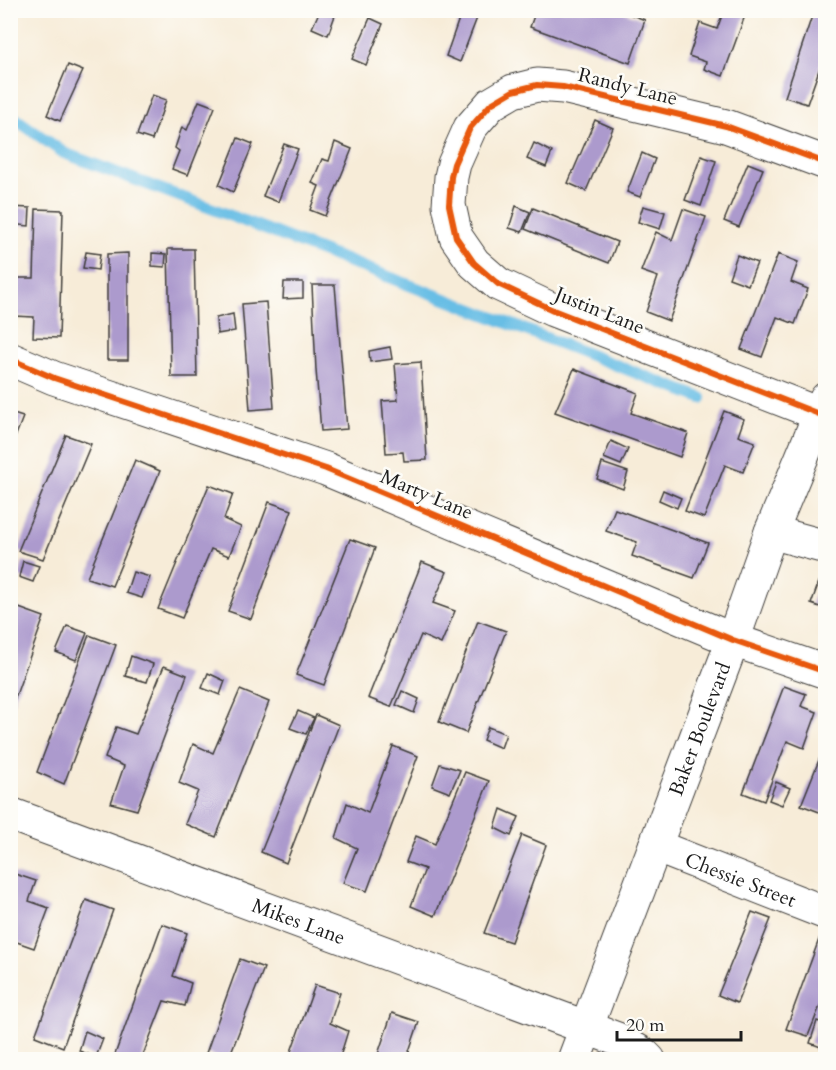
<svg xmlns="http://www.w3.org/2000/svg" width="836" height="1070" font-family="Cardo,serif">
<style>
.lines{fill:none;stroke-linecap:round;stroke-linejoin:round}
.stream{stroke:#68bee5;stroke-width:12}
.building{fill:#ac9acd}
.minor-casing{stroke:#3d3b38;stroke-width:35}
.minor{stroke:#fff;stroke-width:33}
.cycleway-casing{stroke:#fdfcf7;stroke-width:10}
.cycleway{stroke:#e8590c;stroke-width:6}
.labels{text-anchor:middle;stroke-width:5;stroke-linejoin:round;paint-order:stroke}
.street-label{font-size:20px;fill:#1c1c1c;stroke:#fdfcf7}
</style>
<rect width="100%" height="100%" fill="#fdfcf7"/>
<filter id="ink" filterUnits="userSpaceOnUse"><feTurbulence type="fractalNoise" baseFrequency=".0167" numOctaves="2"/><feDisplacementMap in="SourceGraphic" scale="12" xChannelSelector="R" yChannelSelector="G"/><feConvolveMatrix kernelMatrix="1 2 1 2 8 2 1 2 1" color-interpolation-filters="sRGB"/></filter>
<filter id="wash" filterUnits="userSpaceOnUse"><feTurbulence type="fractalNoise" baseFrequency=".008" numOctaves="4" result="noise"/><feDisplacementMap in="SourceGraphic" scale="24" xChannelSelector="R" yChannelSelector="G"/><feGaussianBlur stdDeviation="1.35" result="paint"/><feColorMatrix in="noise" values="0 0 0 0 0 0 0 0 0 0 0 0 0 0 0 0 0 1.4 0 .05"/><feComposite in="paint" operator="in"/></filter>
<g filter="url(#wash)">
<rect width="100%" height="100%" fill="#f7ecd8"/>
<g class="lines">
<path class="stream" d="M10 115 64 153 208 207 701 398"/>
</g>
<g id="blocks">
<g class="building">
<path d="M320 10H337L328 35 312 28Z"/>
<path d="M462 10H480L460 62 446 56Z"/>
<path d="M536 10H619L645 20 630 63 530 27Z"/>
<path d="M724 10H747L723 76 704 69 706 62 689 56 700 23 717 29Z"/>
<path d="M814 10H826V50L807 104 785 97Z"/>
<path d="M370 18 383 24 366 65 352 59Z"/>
<path d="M68 65 83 71 60 121 47 115Z"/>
<path d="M152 95 166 100 152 140 137 135Z"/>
<path d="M199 101 215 107 188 175 172 169 179 151 175 148 182 127 187 130Z"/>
<path d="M595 120 613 128 586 191 568 183Z"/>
<path d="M238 138 253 144 233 192 219 185Z"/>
<path d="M335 142 352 149 325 216 310 210 319 186 312 183 322 159 329 161Z"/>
<path d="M534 143 552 152 546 167 527 159Z"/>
<path d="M284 144 298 149 278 202 263 196Z"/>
<path d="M642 153 655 159 640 197 627 192Z"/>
<path d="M701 156 716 161 701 206 685 200Z"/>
<path d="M748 163 763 169 739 227 724 221Z"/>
<path d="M516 206 530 212 522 232 509 228Z"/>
<path d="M643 206 665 212 660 229 638 222Z"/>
<path d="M10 207 30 208 29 226 10 224Z"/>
<path d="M533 208 617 242 609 263 525 229Z"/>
<path d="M36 209 63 210 59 338 33 337 34 317 13 316 14 278H34Z"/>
<path d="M683 209 706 217 669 321 646 312 658 277 641 271 656 232 672 240Z"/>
<path d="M168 249H194L197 377H171Z"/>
<path d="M86 252 100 254 98 270 83 268Z"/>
<path d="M128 253V360H107V254Z"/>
<path d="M152 253 166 254 165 267 152 266Z"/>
<path d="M778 254 798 262 791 282 808 289 795 324 777 317 762 357 741 349Z"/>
<path d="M737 255 757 263 748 285 729 278Z"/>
<path d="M284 282H303V298L283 299Z"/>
<path d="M312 285H335L347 429 321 431 316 370Z"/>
<path d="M266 302 274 408 250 410 242 304Z"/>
<path d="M233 314 235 331 217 334 216 318Z"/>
<path d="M390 347 392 359 370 362 369 351Z"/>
<path d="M421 362 427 460 404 461 403 452 386 453 382 401 398 400 395 364Z"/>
<path d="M574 369 638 393 631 413 688 433 680 457 555 412Z"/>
<path d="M724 411 744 419 738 436 755 442 743 472 725 465 704 518 685 511Z"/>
<path d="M10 413 23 417 11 448H10Z"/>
<path d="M66 435 91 444 43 559 18 551Z"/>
<path d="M611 441 628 449 621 465 604 458Z"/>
<path d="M135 460 160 471 112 586 87 578Z"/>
<path d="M602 463 628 472 623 489 597 479Z"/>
<path d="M209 485 233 494 224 519 241 527 229 556 211 549 182 618 158 609Z"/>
<path d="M663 490 681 498 677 508 659 500Z"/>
<path d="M269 502 292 510 251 619 228 611Z"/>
<path d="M615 509 708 543 694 578 632 556 637 542 606 531Z"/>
<path d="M350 539 375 548 324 685 296 675Z"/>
<path d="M23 561 39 566 33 582 19 577Z"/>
<path d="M422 562 447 572 433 603 455 611 441 644 421 635 391 707 368 698Z"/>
<path d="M133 572 150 577 142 598 126 593Z"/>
<path d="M819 582 826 584V609L811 604Z"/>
<path d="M19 608 44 617 11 709 10 630Z"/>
<path d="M478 621 506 631 466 733 439 722Z"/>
<path d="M67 626 87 633 76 660 56 652Z"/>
<path d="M89 635 116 645 64 784 37 772Z"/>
<path d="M131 656 153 664 147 682 125 676Z"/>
<path d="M164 666 187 675 137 810 111 803 124 766 105 758 116 727 136 734Z"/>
<path d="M208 673 225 681 220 695 202 688Z"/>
<path d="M784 686 806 694 801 706 817 712 804 748 787 741 764 801 743 793Z"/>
<path d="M240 690 269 702 216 837 185 824 198 791 179 783 193 744 213 753Z"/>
<path d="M402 691 419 699 414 713 396 705Z"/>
<path d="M298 711 314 718 306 734 290 728Z"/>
<path d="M316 715 339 725 286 863 261 852Z"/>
<path d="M488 727 506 734 501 748 483 740Z"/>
<path d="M825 745 826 805 822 813 801 805Z"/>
<path d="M393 746 418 756 367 891 343 883 357 848 336 838 347 803 368 813Z"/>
<path d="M440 764 460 770 450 793 432 786Z"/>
<path d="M465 772 489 781 435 916 411 906 425 869 406 862 416 836 435 844Z"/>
<path d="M776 782 790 788 782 805 769 800Z"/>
<path d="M501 809 519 817 511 836 495 828Z"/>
<path d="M522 835 546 845 511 942 484 933Z"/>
<path d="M12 873 36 881 29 901 49 908 34 948 14 941 10 950V878Z"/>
<path d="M86 900 113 910 63 1047 35 1036Z"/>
<path d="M752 912 771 919 737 1003 718 995Z"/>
<path d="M162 924 187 933 173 976 191 983 185 1006 164 1001 141 1060H113Z"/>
<path d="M821 934 826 936V991L808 1036 786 1029Z"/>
<path d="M240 959 264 968 228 1060H225L206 1053Z"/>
<path d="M315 985 340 993 330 1023 348 1031 339 1060H288Z"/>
<path d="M392 1013 419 1022 406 1060H376Z"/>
<path d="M817 1021 826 1024V1049L810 1043Z"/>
<path d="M85 1031 103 1039 96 1057 79 1051Z"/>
</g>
</g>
</g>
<g filter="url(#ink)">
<use href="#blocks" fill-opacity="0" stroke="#3d3b38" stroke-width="1.5"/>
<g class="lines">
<g class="minor-casing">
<g id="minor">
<path d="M10 359 54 378 326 469 733 640 826 672"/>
<path d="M819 414 553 310 498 284 474 263 456 237 449 205 451 177 454 164 470 128 491 104 513 91 537 85 563 87 726 126 826 163"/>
<path d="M771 532 826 547"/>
<path id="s1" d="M10 814 617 1039 643 1054 649 1060"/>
<path id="s2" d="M655 846 826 913"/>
<path id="s3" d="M574 1060 733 640 771 532 826 399"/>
</g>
</g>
<use href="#minor" class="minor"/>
<g class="cycleway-casing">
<g id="cycleway">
<path d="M10 359 54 378 326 469 733 640 826 672"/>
<path d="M819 414 553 310 498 284 474 263 456 237 449 205 451 177 454 164 470 128 491 104 513 91 537 85 563 87 726 126 826 163"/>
</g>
</g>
<use href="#cycleway" class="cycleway"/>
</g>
</g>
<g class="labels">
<g class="street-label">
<text transform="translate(628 86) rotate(14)" y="7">Randy Lane</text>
<text transform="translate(600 310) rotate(22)" y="7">Justin Lane</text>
<text transform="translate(427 494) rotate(23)" y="7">Marty Lane</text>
<text dy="7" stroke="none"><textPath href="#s3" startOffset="354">Baker Boulevard</textPath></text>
<text dy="7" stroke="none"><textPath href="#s2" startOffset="92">Chessie Street</textPath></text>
<text dy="7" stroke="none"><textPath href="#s1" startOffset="308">Mikes Lane</textPath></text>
</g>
</g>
<rect width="836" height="1070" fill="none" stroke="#fdfcf7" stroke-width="36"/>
<path d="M617 1031v9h124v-9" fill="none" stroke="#1c1c1c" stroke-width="3"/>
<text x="626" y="1031" font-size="18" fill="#1c1c1c" stroke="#fdfcf7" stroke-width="4.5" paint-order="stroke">20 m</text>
</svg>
